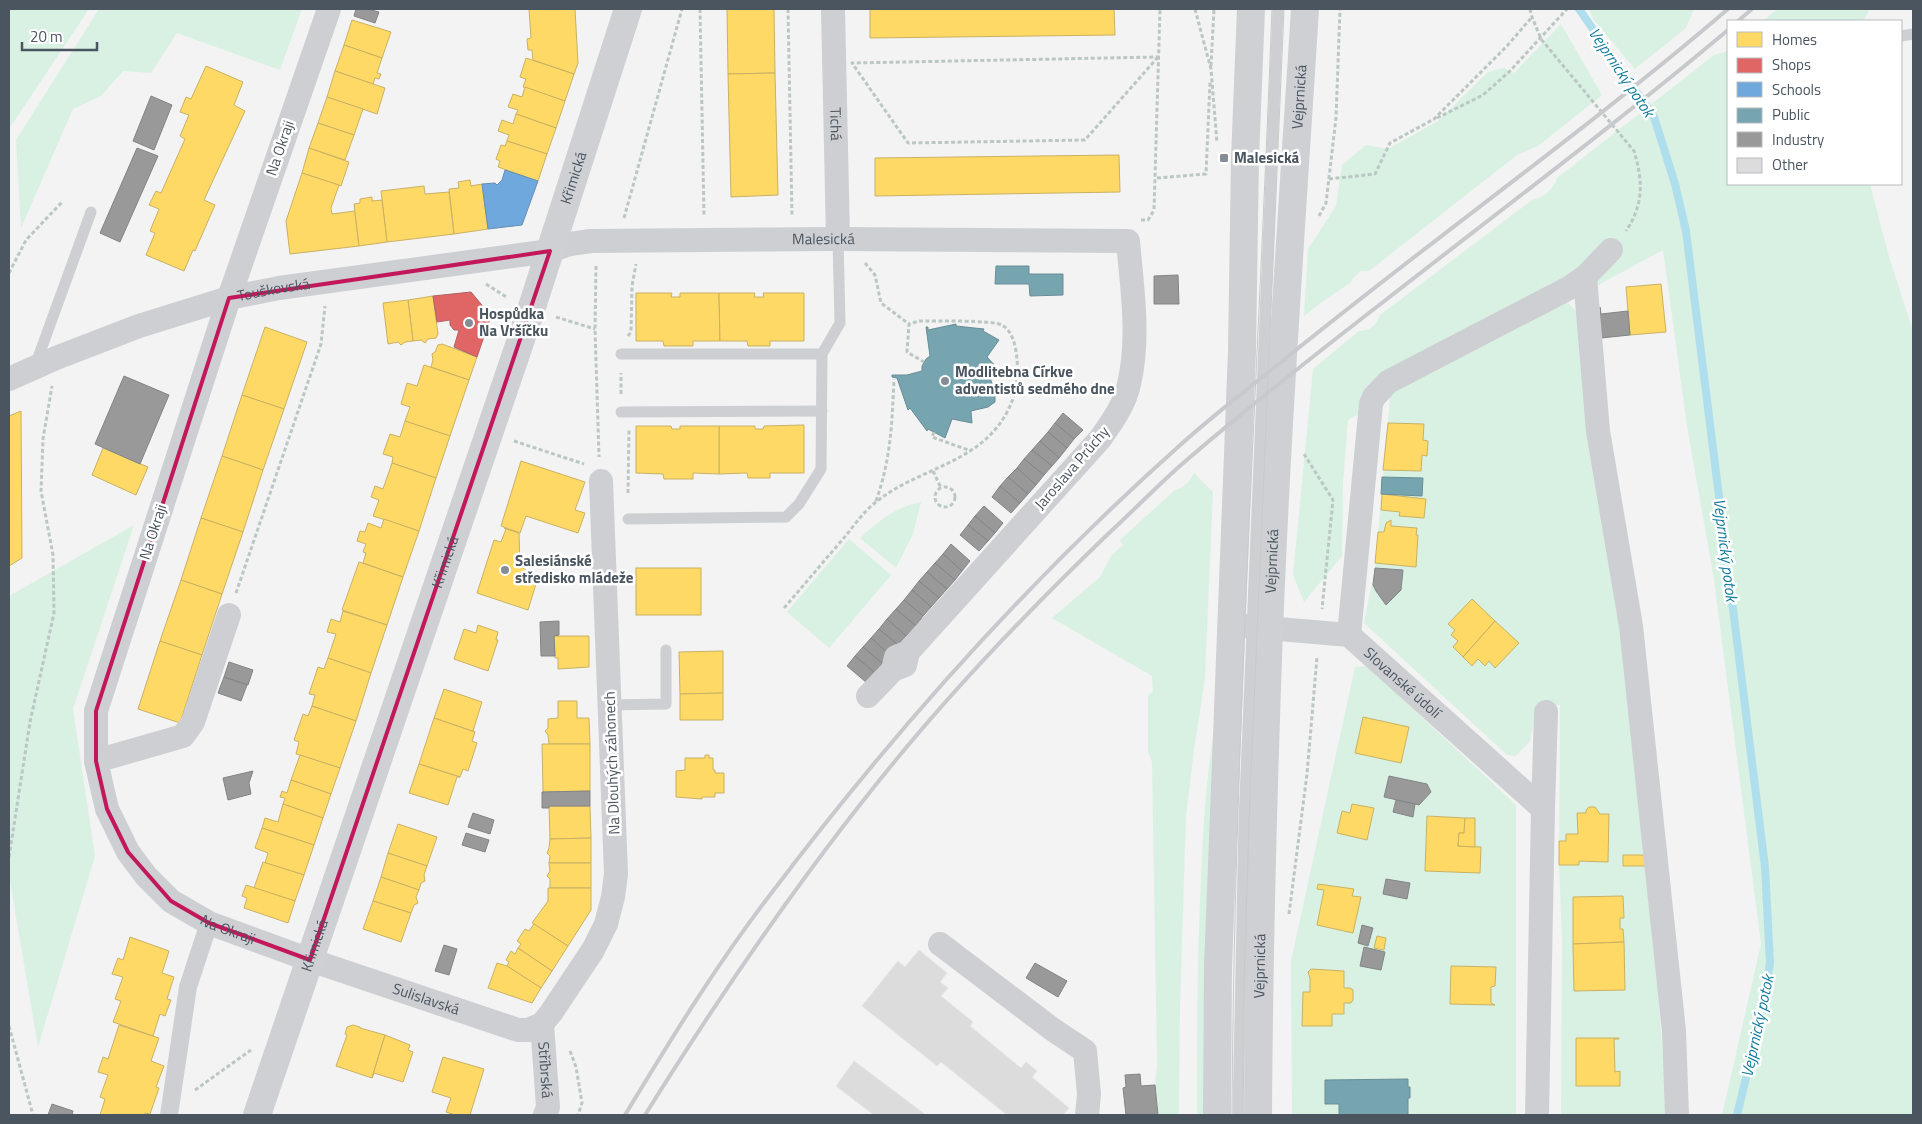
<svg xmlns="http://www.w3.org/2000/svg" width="1922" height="1124" font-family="'Titillium Web',sans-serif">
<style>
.green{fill:#d9f1e3}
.homes{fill:#ffd966;stroke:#c9b164}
.shops{fill:#e06666;stroke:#b36164}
.schools{fill:#6fa8dc;stroke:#648fb7}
.public{fill:#76a5af;stroke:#698d97}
.industry{fill:#999;stroke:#818588}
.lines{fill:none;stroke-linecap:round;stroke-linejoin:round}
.stream{stroke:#afdeed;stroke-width:8}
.building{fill:#dcdcdd;stroke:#e5e5e6}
.path{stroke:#bbc7c3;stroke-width:3;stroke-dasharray:4 2.5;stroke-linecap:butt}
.service{stroke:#cdcfd2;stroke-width:11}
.pedestrian{stroke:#cdcfd2;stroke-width:18}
.minor{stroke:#cdcfd2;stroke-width:24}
.secondary{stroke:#ced0d3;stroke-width:28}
.tram{stroke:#c8c9cc;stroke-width:1}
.rail{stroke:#c8c9cc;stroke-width:4}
.marked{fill:none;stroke:#c2185b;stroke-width:4;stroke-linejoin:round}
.poi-dot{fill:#858c93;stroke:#fff;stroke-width:2}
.labels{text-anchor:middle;stroke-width:5;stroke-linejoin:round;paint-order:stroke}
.street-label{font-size:15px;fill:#4a5560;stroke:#fff}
.poi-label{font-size:15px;font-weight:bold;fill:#4a5560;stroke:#fff;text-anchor:start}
.water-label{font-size:16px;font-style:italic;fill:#107b9d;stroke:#fff}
</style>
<rect width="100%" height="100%" fill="#f3f3f3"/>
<g class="green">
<path d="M9 9H89L9 129Z"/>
<path d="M99 9H302L280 70 177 33 151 73 123 71 101 96 73 109 21 228 16 140Z"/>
<path d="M1589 9H1694L1686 28 1635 69 1593 19Z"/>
<path d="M1777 9H1870L1863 21H1763Z"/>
<path d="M1561 24 1602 95 1538 146 1517 155 1369 271H1361L1354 277 1350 283 1322 302 1304 316 1308 249 1336 206 1342 165 1366 145 1388 149 1438 121 1488 72 1504 68 1514 73Z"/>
<path d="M1728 51V184H1870L1889 257 1913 331V1115H1722L1761 944 1714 580 1687 426 1663 250 1567 302 1578 313 1617 600 1655 944 1667 1115H1561L1562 940 1559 865 1560 705 1537 704 1530 741 1516 756 1507 755 1364 623 1375 568 1390 397 1348 420 1343 483 1342 556 1304 602 1293 575 1313 369 1359 331C1371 331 1376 325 1380 315L1532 200C1544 197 1553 190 1557 178L1714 55Z"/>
<path d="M1194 473 1213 492 1205 678 1194 750 1186 816 1180 1007 1179 1115H1158L1155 1085 1157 1065 1152 762 1148 752V695L1153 692 1152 676 1052 618 1100 577 1111 556 1123 545 1120 540 1175 490C1184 488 1190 481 1194 473Z"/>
<path d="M921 502 913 534 896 568 860 538C879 521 895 507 921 502Z"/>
<path d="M134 525 73 709 95 856 38 1047 9 875V596Z"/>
<path d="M849 539 891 575 829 648 787 612Z"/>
<path d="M1367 666 1516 805V1115H1292L1291 961 1355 667Z"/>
<path d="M1214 730 1212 1115H1197C1197 1036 1197 957 1201 878 1203 828 1206 779 1214 730Z"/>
</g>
<g class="homes">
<path d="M529 9H575L578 63 574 74 533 60 532 50H528L527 39 531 38Z"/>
<path d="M727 9H774L775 73 728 74Z"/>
<path d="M870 9H1114L1115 35 870 38Z"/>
<path d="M352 20 391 32 382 58 344 45Z"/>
<path d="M344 45 382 58 377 73 381 74 379 79 375 78 373 84 335 71Z"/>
<path d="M526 58 574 74 565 101 523 87 526 79 520 77Z"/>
<path d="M206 66 243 82 234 105 245 111 204 200 215 205 195 251 193 250 184 271 146 255 155 233 150 231 159 209 149 205 156 191 161 193 185 139 180 136 189 115 180 112 186 97 191 99Z"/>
<path d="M335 71 385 88 377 114 327 97Z"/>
<path d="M775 73 778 195 731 197 728 74Z"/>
<path d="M525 87 565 101 556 128 516 114 518 110 508 107 513 94 522 97Z"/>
<path d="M327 97 363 109 354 135 318 123Z"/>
<path d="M516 114 556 128 547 154 507 141 509 135 498 131 502 120 513 124Z"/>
<path d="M318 123 354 135 345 160 309 148Z"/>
<path d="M507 141 547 154 538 181 498 167 500 161 496 159 501 145 505 146Z"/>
<path d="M309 148 349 162 341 186 302 173Z"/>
<path d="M1119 155 1120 192 875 196V158Z"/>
<path d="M302 173 339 185 331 208 332 214 355 211 359 246 290 254 286 221Z"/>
<path d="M470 180 471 186 482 184 488 229 454 234 449 189 459 188 458 182Z"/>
<path d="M424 186 425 194 449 192 454 234 387 242 381 191Z"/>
<path d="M372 197V201L382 200 387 242 359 246 354 204 360 203V199Z"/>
<path d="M1661 284 1666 332 1630 335 1626 287Z"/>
<path d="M636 293H672L671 297H680V293H719L720 341H693V346H664L663 341H636Z"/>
<path d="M719 293H755L754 297H764L763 293H804V341H770V346H748L747 341H720Z"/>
<path d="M433 296 438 334 436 338 428 339 425 343 421 340 413 341 408 300Z"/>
<path d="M408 300 413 341 405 342 401 345 398 342 388 344 383 303Z"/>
<path d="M265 327 307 342 284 409 242 395Z"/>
<path d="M442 344 477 357 469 380 431 367 433 360 432 354 435 352 438 345Z"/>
<path d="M424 365 469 380 450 436 405 421 410 407 401 404 407 383 417 386Z"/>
<path d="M242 395 284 409 263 470 222 456Z"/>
<path d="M21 411 22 558 9 566V416Z"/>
<path d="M405 421 450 436 436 478 392 463 393 457 383 454 390 434 400 437Z"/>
<path d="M1388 423 1424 424 1423 440 1428 441 1427 456 1422 455 1421 471 1383 470Z"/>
<path d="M804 425V473H770V478H748L747 473 719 474V426H755V429H763L764 426Z"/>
<path d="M636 426H671L672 429H680V426H719V474L693 473V479H664L663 474 636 473Z"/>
<path d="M103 448 148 467 136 495 92 475Z"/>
<path d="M222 456 263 470 243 532 201 518Z"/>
<path d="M521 461 585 482 575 510 585 513 578 533 526 516 520 533 501 526Z"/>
<path d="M392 463 436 478 419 531 373 516 379 500 371 497 375 486 383 489Z"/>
<path d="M1382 494 1426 499 1424 518 1399 516 1400 512 1381 510Z"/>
<path d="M201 518 243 532 222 594 181 580Z"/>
<path d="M384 519 419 531 403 577 363 563 366 553 363 552 366 544 357 541 360 531 365 532 368 523 381 528Z"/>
<path d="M1391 520V526L1417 528 1416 535H1418L1416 567 1375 563 1378 532H1384L1386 523Z"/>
<path d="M504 528 519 533 520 566 532 574 528 582 536 584 528 610 477 593 494 540 501 542 506 529Z"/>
<path d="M359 562 403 577 387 625 342 610Z"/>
<rect x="636" y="568" width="65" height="47"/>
<path d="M181 580 222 594 202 655 160 641Z"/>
<path d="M1472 599 1495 621 1463 657 1453 647 1458 641 1451 635 1455 630 1448 624Z"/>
<path d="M343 611 387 625 371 673 328 658 336 634 327 632 331 619 340 622Z"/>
<path d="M1495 621 1519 643 1495 668 1489 661 1485 666 1478 659 1472 666 1463 657Z"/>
<path d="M478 625 498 632 496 640H498L488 671 454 659 464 629 476 633Z"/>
<path d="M554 636H589V667L558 669V658H555Z"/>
<path d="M160 641 202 655 180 723 138 709Z"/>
<path d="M723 651V693L680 694 679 652Z"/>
<path d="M328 658 371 673 356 721 312 706 315 695 309 694 318 667 324 669Z"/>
<path d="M444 689 482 702 473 731 475 732 434 718Z"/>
<path d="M723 693V720H680V694Z"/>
<path d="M558 701H577V718H589L590 744H549L548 735 545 731 548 728V719L558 718Z"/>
<path d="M312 706 356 721 340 768 296 754 299 742 294 740 303 714 308 716Z"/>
<path d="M1363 717 1409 727 1401 763 1355 753Z"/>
<path d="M434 718 475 732 472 741 477 743 468 771 463 769 460 777 419 764Z"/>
<path d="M542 744H590V791L543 792Z"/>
<path d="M300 755 340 768 331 794 291 780Z"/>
<path d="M705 755H709V758H713V770H715V773H724V793H715V797H702V799L676 797V771L685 770V758H705Z"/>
<path d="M419 764 460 777H457L448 805 409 793Z"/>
<path d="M291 780 331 794 323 818 283 804 285 798 280 797 282 791 287 793Z"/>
<path d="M283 804 323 818 314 845 262 828 265 818 278 822Z"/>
<path d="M1352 804 1374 808 1367 840 1337 833 1342 811 1350 813Z"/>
<path d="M549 806H590L591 838 550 839Z"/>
<path d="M1589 807H1595L1600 814H1609L1608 862 1579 861V865H1559V841H1566V834H1578L1577 813H1586V810Z"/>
<path d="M1427 816 1465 818 1464 833H1459L1458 846 1481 847 1480 873 1425 871Z"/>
<path d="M1465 818H1475V847L1458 846 1459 833H1464Z"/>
<path d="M398 824 437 837 427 866 388 853Z"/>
<path d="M262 828 314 845 304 875 265 863 268 853 255 848Z"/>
<path d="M591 838V863H549L550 856 547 853 549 848 550 839Z"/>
<path d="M388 853 427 866 424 875 425 881 421 883 419 890 381 877Z"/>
<path d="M1623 855H1645L1646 866H1623Z"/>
<path d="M263 862 304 875 295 901 254 888Z"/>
<path d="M549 863H591V888H550V879L547 876 550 871Z"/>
<path d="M381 877 419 890 416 897 418 903 414 905 411 913 373 901Z"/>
<path d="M1318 884 1354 889 1352 896 1361 897 1353 933 1317 925 1324 890 1317 889Z"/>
<path d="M246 885 295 901 288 923 244 908 247 898 242 896Z"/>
<path d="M548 888H591V910L568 946 532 923 548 901Z"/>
<path d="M1623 896 1624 918H1620V929H1623L1624 942 1573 944V897Z"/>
<path d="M373 901 411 913 401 942 363 929Z"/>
<path d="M534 924 568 946 552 971 518 948 521 944 517 941 525 929 529 931Z"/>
<path d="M1377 936 1386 938 1384 950 1374 948Z"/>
<path d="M130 937 169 951 162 973 174 977 167 999 171 1000 165 1016 160 1014 153 1036 113 1022 121 1001 115 999 123 977 112 974 118 958 123 960Z"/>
<path d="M1624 942 1625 990 1574 991 1573 944Z"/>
<path d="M518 948 552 971 541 988 507 966 509 962 506 960 511 951 515 954Z"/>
<path d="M497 963 507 966 541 988 532 1003 488 988Z"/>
<path d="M1451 966 1496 967 1495 986 1491 987V1003L1495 1005 1450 1004Z"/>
<path d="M1311 969 1344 971V988H1350L1353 990V1000L1351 1003H1344V1014H1332V1026H1302L1303 992H1310V978L1308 972Z"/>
<path d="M119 1025 159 1038 151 1061 164 1066 156 1087 159 1088 150 1114 145 1113 144 1115H100L105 1099 100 1097 108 1075 98 1072 103 1057 108 1059Z"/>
<path d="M353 1025 360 1027V1028L385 1035 372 1078 336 1066 347 1035 345 1034 347 1027Z"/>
<path d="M385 1035 410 1045 408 1050 413 1052 403 1082 374 1073 372 1078Z"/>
<path d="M1576 1038H1619V1039H1614L1615 1072 1620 1071V1086H1576Z"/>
<path d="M443 1057 484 1069 470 1115H455L446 1112 451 1098 432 1092Z"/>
</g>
<path class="shops" d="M471 292 491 316 477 357 454 347 459 330H454L450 325V320L437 322 433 296Z"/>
<path class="schools" d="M505 170 538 181 522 225 488 229 482 184 495 183 497 185 502 180Z"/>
<g class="public">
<path d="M996 266H1029V274H1063V295L1030 296 1029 284H995Z"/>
<path d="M956 324V326L984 329 983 331 999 340 987 357 1000 371 990 377 995 394V402L988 407 971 411 972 423 952 419 945 438 928 429 927 431 910 408 908 410 897 378 892 377V375H907L922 371V366L926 359 930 356 926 327H928V330Z"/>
<path d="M1382 477 1423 478 1422 496 1381 494Z"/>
<path d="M1408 1079V1087H1410V1098H1408V1115H1339V1104H1325V1080Z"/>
</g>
<g class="industry">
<path d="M356 9H368L379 12 375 23 354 16Z"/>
<path d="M151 96 172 105 154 150 133 141Z"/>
<path d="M137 148 158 156 120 242 100 233Z"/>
<path d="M1178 275 1179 304H1154V276Z"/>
<path d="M1600 307 1601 314 1628 311 1630 335 1601 338Z"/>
<path d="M124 376 169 395 140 464 95 444Z"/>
<path d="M1063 413 1083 430 1074 439 1055 423Z"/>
<path d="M1055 423 1074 439 1067 448 1048 432Z"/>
<path d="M1048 432 1067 448 1059 458 1040 441Z"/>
<path d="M1040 441 1059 458 1052 466 1032 450Z"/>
<path d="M1032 450 1052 466 1044 475 1024 459Z"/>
<path d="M1024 459 1044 475 1036 485 1017 468Z"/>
<path d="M1017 468 1036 485 1028 494 1008 477Z"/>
<path d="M1008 477 1028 494 1020 503 1000 486Z"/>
<path d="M1000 486 1020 503 1011 513 992 497Z"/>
<path d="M984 506 1003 523 995 533 975 516Z"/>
<path d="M975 516 995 533 988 541 968 525Z"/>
<path d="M968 525 988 541 979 551 960 535Z"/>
<path d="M951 544 970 561 962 571 943 554Z"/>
<path d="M943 554 962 571 955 580 935 563Z"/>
<path d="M935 563 955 580 947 589 927 572Z"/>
<path d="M1375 568 1403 570 1401 590 1386 605 1376 591 1373 585Z"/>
<path d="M927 572 947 589 939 598 919 581Z"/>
<path d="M919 581 939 598 931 607 912 590Z"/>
<path d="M912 590 931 607 923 616 904 600Z"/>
<path d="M904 600 923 616 916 626 896 609Z"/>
<path d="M896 609 916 626 906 636 887 619Z"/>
<path d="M887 619 906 636 898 645 879 629Z"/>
<path d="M559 621V635L554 636 555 656H541L540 622Z"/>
<path d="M879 629 898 645 890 655 871 638Z"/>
<path d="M871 638 890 655 883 664 863 647Z"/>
<path d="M863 647 883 664 875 673 855 656Z"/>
<path d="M855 656 875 673 867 683 847 666Z"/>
<path d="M229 662 253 670 248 685 224 677Z"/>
<path d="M224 677 247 685 241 701 218 693Z"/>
<path d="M253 771 249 783 251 794 228 800 223 778Z"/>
<path d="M1389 776 1427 784 1431 792 1419 805 1384 797Z"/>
<path d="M590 791V806H549V808H542V792Z"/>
<path d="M1396 800 1415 804 1413 817 1393 812Z"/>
<path d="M473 813 494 820 490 834 468 827Z"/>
<path d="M466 833 489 840 485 852 462 845Z"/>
<path d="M1386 879 1410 883 1407 899 1383 894Z"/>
<path d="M1362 925 1373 928 1368 946 1358 943Z"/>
<path d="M444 945 457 949 449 975 435 971Z"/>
<path d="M1364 947 1385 952 1381 970 1360 966Z"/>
<path d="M1035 963 1067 981 1058 997 1026 978Z"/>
<path d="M1140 1074 1141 1086 1155 1085 1158 1115H1126L1123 1088 1126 1087 1125 1075Z"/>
<path d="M52 1104 73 1111 72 1115H48Z"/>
</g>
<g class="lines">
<path class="stream" d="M1579 9 1654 117 1675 184 1686 231 1765 867 1770 963 1763 1008 1737 1115"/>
</g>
<g class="building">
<path d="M919 950 947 973 940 982 948 988 941 996 973 1022 970 1026 1021 1068 1026 1062 1037 1071 1032 1077 1069 1108 1063 1115H1007L941 1062 937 1066 862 1006 898 961 905 967Z"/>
<path d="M854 1061 926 1115H874L836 1086Z"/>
</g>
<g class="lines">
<g class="path">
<path d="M700 9 704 216"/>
<path d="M788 9 792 216"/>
<path d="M1195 9 1211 69 1217 143"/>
<path d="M1530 9 1532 17 1541 39 1634 151C1643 181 1644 204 1626 231"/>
<path d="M1158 57 1085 140 908 143 852 63Z"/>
<path d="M1211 66 1214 9"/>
<path d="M1437 118 1483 95 1509 72 1567 9"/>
<path d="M1157 178 1206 174 1210 82"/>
<path d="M1329 179 1375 174 1390 143 1434 119 1507 46 1532 17"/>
<path d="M1319 216 1326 203 1336 118 1340 9"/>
<path d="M624 218 682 9"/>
<path d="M1141 220H1148L1154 210 1160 9"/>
<path d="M865 263 875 275 881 303 909 324 907 352 924 362"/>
<path d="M596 266 595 329 599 457"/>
<path d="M9 273 26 240 63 201"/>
<path d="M486 284 508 298"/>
<path d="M556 317 595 329"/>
<path d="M628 336 631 332 632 286 636 264"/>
<path d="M621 394V373"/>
<path d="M934 432 932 437 971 451"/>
<path d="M514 441 584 464"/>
<path d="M1304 454 1333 500 1322 609"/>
<path d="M933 471 941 488"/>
<circle cx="945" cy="497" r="10"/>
<path d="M628 493 629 429"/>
<path d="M876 501C891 459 892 423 894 379"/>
<path d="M236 593 321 344 325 306"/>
<path d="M784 608C804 585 823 562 843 539 853 527 863 512 876 502 918 468 978 464 1006 414 1016 396 1019 379 1017 359 1016 348 1013 331 1002 325 992 320 934 321 919 321L909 324"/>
<path d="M9 857 30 722 54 613 53 555 41 491 43 439 52 386"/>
<path d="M1289 914 1307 774 1317 657"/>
<path d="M9 1026 33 1115"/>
<path d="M570 1051 576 1067 582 1103 578 1115"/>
<path d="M195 1090 251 1050"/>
</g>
<g class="service">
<path d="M1901 36 1913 34"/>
<path d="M621 354H822"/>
<path d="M35 366 91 212"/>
<path d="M621 412 822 411"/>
<path d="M628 519 786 517 799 504 821 469 822 354 840 323 838 239"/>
<path d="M609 705 666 704V650"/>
<path d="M1238 1115 1244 822 1278 9"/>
</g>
<path class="pedestrian" d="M169 1115 188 987 209 923"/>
<g class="minor">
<path id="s1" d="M329 9 229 298 96 711V761L107 809 128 852 146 876 171 901 209 923 310 960 518 1030H528L542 1024 551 1013 593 950 606 924 613 897 616 874 601 481"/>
<path id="s2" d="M833 9 838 239"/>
<path d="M1585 277 1598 431 1631 626 1674 1031 1677 1115"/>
<path id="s3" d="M9 379 56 358 139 326 229 298 279 288 550 251 570 244 591 241 838 239 1128 241C1132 288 1140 338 1129 384 1125 404 1112 422 1100 439L908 652"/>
<path id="s4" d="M1231 625 1349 635 1543 809 1537 1115"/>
<path d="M1349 635 1371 404 1374 397 1388 382 1569 288 1585 277 1611 250"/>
<path d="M868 696 893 670 905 665 908 652 896 657 893 670"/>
<path d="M96 761 183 736 193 722 229 615"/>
<path d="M1543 809 1546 712"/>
<path d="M940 944 1052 1029 1085 1051 1089 1094 1087 1115"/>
<path id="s5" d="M542 1024 548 1107 545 1115"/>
</g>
<g class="secondary">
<path id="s6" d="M257 1115 531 310 628 9"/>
<path d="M1217 1115 1218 967 1242 351 1245 158 1251 9"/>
<path id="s7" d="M1258 1115C1259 954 1263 793 1269 631 1277 424 1292 216 1305 9"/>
</g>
<g class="tram">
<path d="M1232 1115C1234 746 1258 377 1272 9"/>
<path d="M1243 1115V1011L1250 795 1284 9"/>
</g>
<g class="rail">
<path d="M1738 21 1752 9"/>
<path d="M625 1115C671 1039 718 962 773 891 894 731 1028 581 1178 447 1209 419 1242 393 1275 367 1424 245 1582 134 1728 9"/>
<path d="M645 1115C720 995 801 876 891 766 958 684 1032 607 1108 534 1133 511 1156 487 1181 465 1248 407 1317 353 1387 299 1501 210 1617 123 1728 30"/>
</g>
</g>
<path class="marked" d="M550 251 310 960 209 923 171 901 128 852 107 809 96 761V711L229 298Z"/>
<g class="poi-dot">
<rect x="1219" y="153" width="10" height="10" rx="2.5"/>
<circle cx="469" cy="323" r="5"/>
<circle cx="945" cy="381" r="5"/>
<circle cx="505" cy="570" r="5"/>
</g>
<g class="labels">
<g class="street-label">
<text dy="5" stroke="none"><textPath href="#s7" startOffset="1019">Vejprnická</textPath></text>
<text dy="5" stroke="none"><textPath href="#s2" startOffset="115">Tichá</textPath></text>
<text transform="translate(280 148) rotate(-71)" y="5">Na Okraji</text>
<text dy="5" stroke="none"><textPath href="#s6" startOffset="989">Křimická</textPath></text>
<text dy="5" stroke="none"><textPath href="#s3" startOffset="834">Malesická</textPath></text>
<text dy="5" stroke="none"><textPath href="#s3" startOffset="280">Touškovská</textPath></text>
<text transform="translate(1072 468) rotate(-49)" y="5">Jaroslava Průchy</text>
<text transform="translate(153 532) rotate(-72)" y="5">Na Okraji</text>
<text dy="5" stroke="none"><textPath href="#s7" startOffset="554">Vejprnická</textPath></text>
<text dy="5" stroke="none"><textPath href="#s6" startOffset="584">Křimická</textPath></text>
<text dy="5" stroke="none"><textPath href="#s4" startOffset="190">Slovanské údolí</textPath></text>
<text transform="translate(612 763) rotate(-92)" y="5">Na Dlouhých záhonech</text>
<text dy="5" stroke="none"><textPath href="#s1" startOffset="1016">Na Okraji</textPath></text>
<text dy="5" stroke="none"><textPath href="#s6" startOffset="179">Křimická</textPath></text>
<text dy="5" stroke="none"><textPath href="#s7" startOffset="149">Vejprnická</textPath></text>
<text dy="5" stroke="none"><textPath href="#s1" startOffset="1226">Sulislavská</textPath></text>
<text dy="5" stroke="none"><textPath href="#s5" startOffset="46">Stříbrská</textPath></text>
</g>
<g class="poi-label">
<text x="1234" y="163">Malesická</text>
<text x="479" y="319">Hospůdka<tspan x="479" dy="17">Na Vršíčku</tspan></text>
<text x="955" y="377">Modlitebna Církve<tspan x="955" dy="17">adventistů sedmého dne</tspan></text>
<text x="515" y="566">Salesiánské<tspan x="515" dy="17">středisko mládeže</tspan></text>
</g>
<g class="water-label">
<text transform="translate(1622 72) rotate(56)" y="6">Vejprnický potok</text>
<text transform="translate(1726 550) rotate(83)" y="6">Vejprnický potok</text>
<text transform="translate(1757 1026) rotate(-78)" y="6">Vejprnický potok</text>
</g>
</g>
<rect width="1922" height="1124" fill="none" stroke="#4a5560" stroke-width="20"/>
<rect x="1727" y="20" width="175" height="165" fill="#ffffff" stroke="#b7bbbf"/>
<rect x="1737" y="32" width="25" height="15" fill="#ffd966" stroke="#b7bbbf"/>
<text x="1772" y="45" font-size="15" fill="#4a5560">Homes</text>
<rect x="1737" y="58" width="25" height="15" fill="#e06666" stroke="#b7bbbf"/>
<text x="1772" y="70" font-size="15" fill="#4a5560">Shops</text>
<rect x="1737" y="82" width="25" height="15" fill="#6fa8dc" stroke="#b7bbbf"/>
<text x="1772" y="95" font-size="15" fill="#4a5560">Schools</text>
<rect x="1737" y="108" width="25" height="15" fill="#76a5af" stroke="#b7bbbf"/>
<text x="1772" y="120" font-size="15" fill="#4a5560">Public</text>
<rect x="1737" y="132" width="25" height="15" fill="#999999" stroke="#b7bbbf"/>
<text x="1772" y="145" font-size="15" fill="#4a5560">Industry</text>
<rect x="1737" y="158" width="25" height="15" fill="#dcdcdd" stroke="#b7bbbf"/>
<text x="1772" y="170" font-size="15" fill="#4a5560">Other</text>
<path d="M22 42v8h75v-8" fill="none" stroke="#4a5560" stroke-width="2.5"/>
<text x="30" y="42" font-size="15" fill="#4a5560" stroke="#ffffff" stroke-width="4" paint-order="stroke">20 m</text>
</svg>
